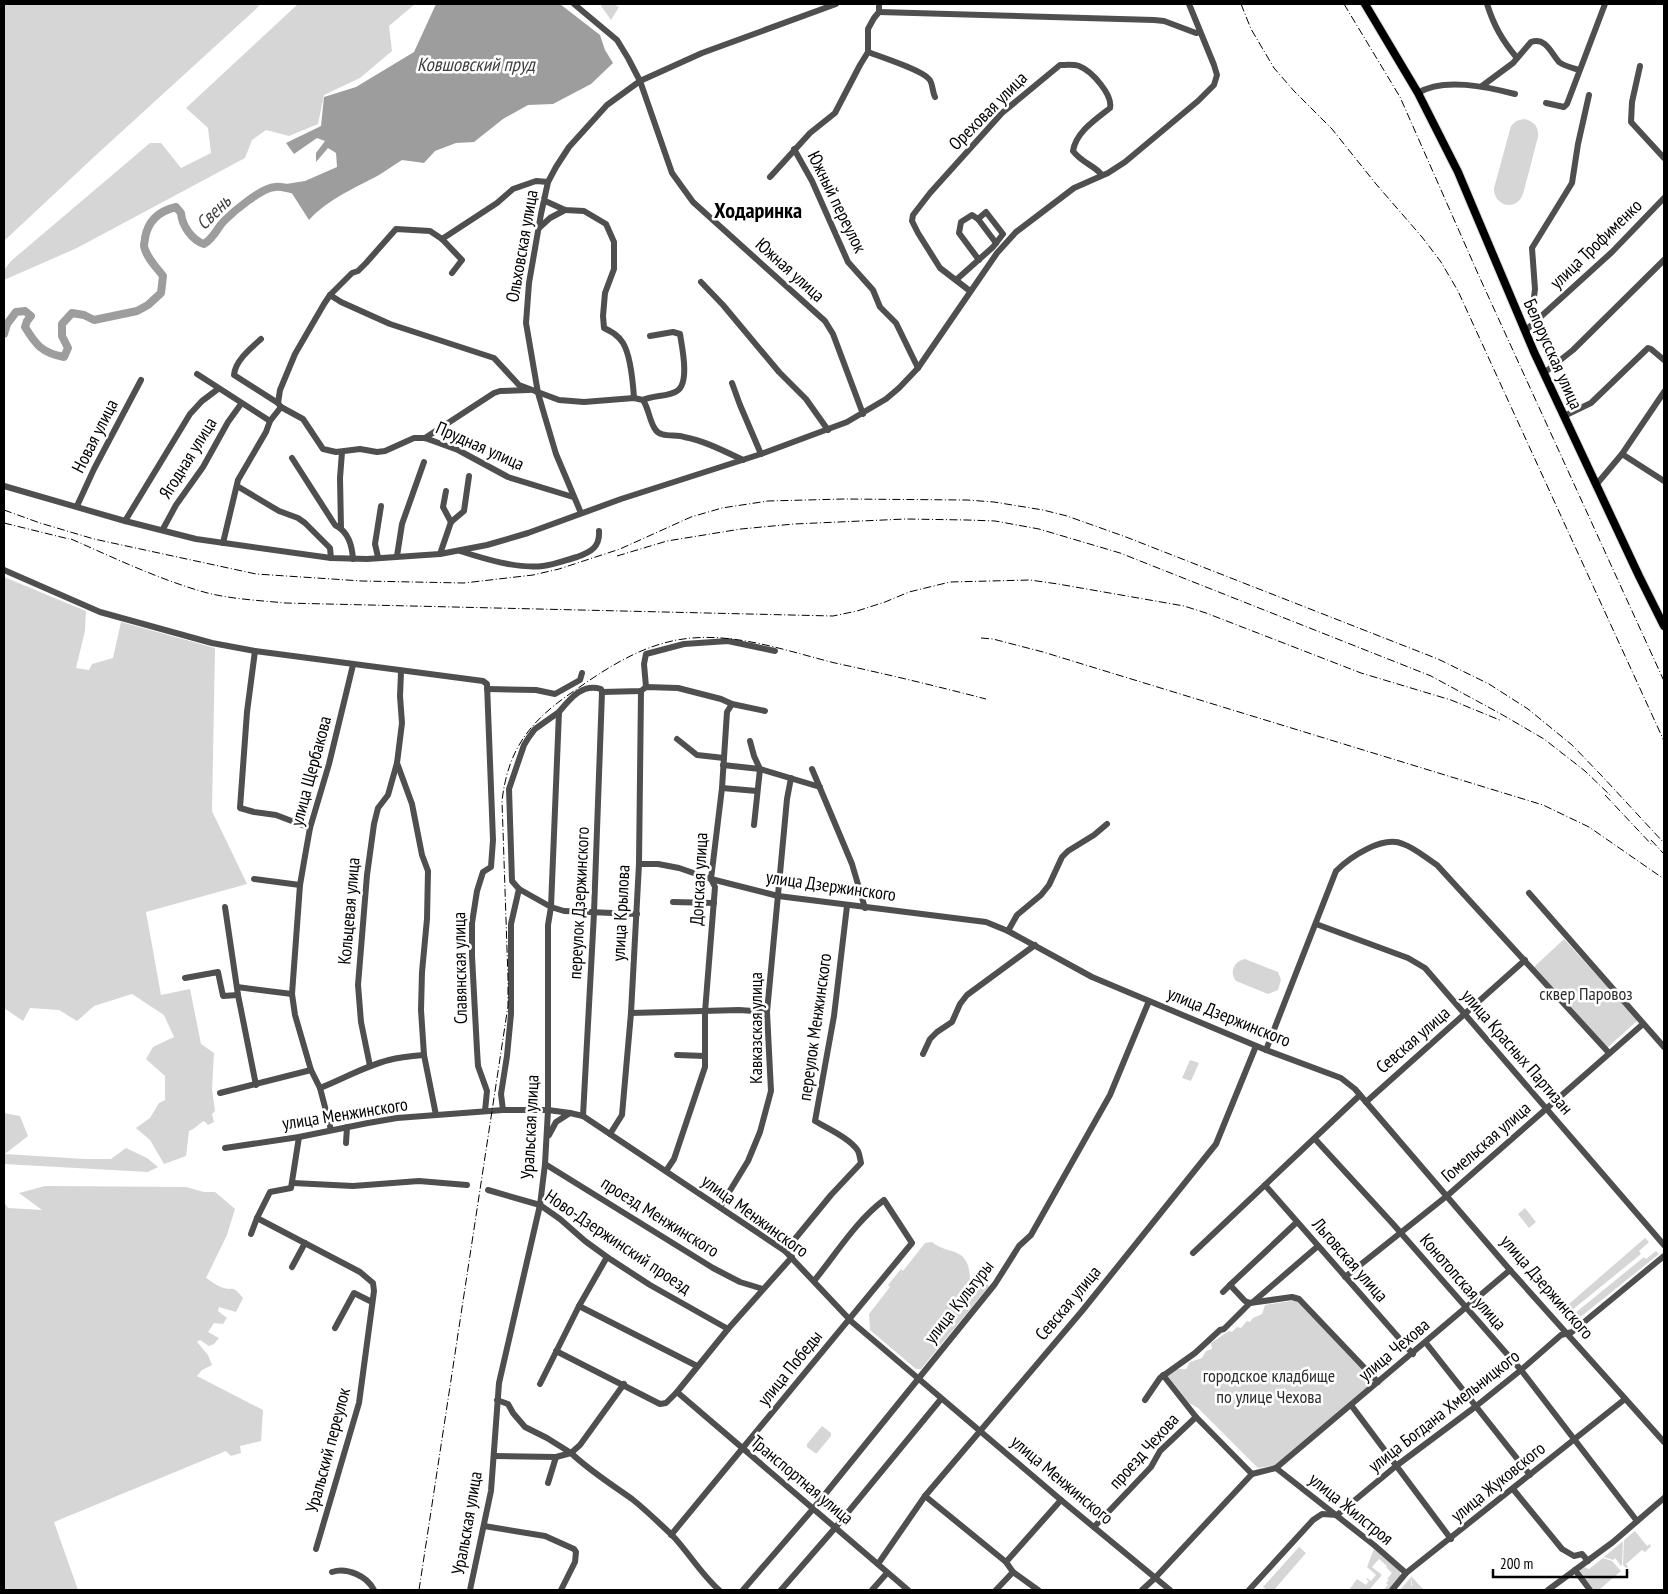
<svg xmlns="http://www.w3.org/2000/svg" width="1668" height="1594" font-family="'PT Sans Narrow',sans-serif">
<style>
.green{fill:#d6d6d6}
.water{fill:#9d9d9d}
.lines{fill:none;stroke-linecap:round;stroke-linejoin:round}
.river{stroke:#9d9d9d;stroke-width:8}
.major-casing{stroke:#dbdbdb;stroke-width:10}
.minor{stroke:#4f4f4f;stroke-width:6}
.major{stroke:#000;stroke-width:8}
.rail{stroke:#000;stroke-width:1;stroke-dasharray:8 2.5 1 2.5;stroke-linecap:butt}
.labels{text-anchor:middle;stroke-width:5;stroke-linejoin:round;paint-order:stroke}
.street-label{font-size:18px;fill:#000;stroke:#fff}
.park-label{font-size:18px;fill:#2d2d2d;stroke:#fff}
.water-label{font-size:19px;font-style:italic;fill:#3e3e3e;stroke:#fff}
.district-label{font-size:22px;font-weight:bold;fill:#000;stroke:#fff}
</style>
<rect width="100%" height="100%" fill="#fff"/>
<g class="green">
<path d="M4 4H260L257 8 95 156 4 241Z"/>
<path d="M298 4H415L389 26 392 51 360 78 324 95 318 124 289 136 266 130 252 140 245 158 77 248 4 280V270L11 261 150 143H161L181 168 211 153 208 128 186 108Z"/>
<path d="M602 4H613L619 7 611 20 601 6Z"/>
<path d="M1524 119C1534 121 1539 127 1538 137 1534 151 1531 165 1527 179 1525 185 1524 193 1521 198 1512 212 1493 203 1494 188L1511 126 1516 121Z"/>
<path d="M4 577 86 611 85 631 76 668 89 670 92 664 113 658 121 622 215 648 212 811 247 884 146 912 161 995 190 989 201 1044 214 1053 212 1089 215 1111 212 1114 214 1122 208 1125 204 1121C198 1124 195 1129 189 1131L186 1156 164 1164 150 1140 136 1128 150 1118 159 1103 165 1100V1076L146 1059 153 1047 174 1037 164 1015 132 994 94 1006 77 1021 59 1010 30 1008 23 1021 4 1008Z"/>
<path d="M1564 939 1638 1020 1607 1048 1534 967Z"/>
<path d="M1245 959 1278 972 1281 980 1278 990 1268 994 1236 981C1229 972 1234 961 1245 959Z"/>
<path d="M1190 1060 1199 1063 1191 1081 1182 1078Z"/>
<path d="M4 1113 20 1116 28 1136 5 1154 85 1159H111L126 1148 147 1158 158 1167 148 1172 4 1164Z"/>
<path d="M45 1186 186 1187 204 1192H215L235 1209 227 1235 206 1278C211 1281 216 1285 221 1287 234 1292 231 1283 243 1298L236 1312 219 1307 218 1311 227 1318 223 1324 214 1323 208 1332 219 1338 214 1344 209 1346 200 1340 197 1342 208 1355 212 1365 202 1370 197 1376 263 1410 261 1441 240 1446 241 1453 231 1456 226 1451 54 1522 78 1590H4V1202L8 1208 42 1210 19 1193Z"/>
<path d="M1525 1208 1536 1222 1529 1228 1518 1214Z"/>
<path d="M1645 1238 1649 1242 1639 1251 1641 1254 1566 1315 1562 1310Z"/>
<path d="M932 1242C949 1256 969 1245 970 1279 977 1286 984 1281 989 1286L921 1369H916L870 1330 869 1314 890 1287 888 1285 901 1269 903 1271 925 1243Z"/>
<path d="M1656 1251 1659 1254 1573 1323 1569 1318 1644 1257 1646 1259Z"/>
<path d="M1296 1300 1376 1383 1277 1465 1258 1468 1198 1408 1189 1403 1167 1375 1177 1369H1186L1190 1362 1202 1358 1206 1351 1212 1349 1211 1343 1229 1331 1232 1332 1237 1327 1241 1328 1247 1321 1250 1322 1253 1318 1262 1314 1265 1305Z"/>
<path d="M822 1426 831 1433V1436L817 1453H815L807 1447V1444Z"/>
<path d="M1635 1531 1647 1546 1650 1544 1651 1546 1645 1552 1642 1550 1626 1564 1628 1567 1626 1568 1623 1565 1624 1540Z"/>
<path d="M1623 1541 1622 1565 1621 1566 1615 1558 1613 1560 1604 1557Z"/>
<path d="M1299 1547 1306 1553 1274 1590H1267L1263 1587Z"/>
<path d="M1374 1549 1400 1571V1576L1388 1590H1383L1388 1585 1386 1583 1389 1580 1387 1579 1392 1573 1386 1567 1387 1566 1379 1559 1372 1567 1382 1575 1369 1590H1349L1357 1579 1366 1585 1369 1581 1366 1579 1367 1578 1371 1581 1376 1575 1367 1567Z"/>
<path d="M1603 1558 1612 1561 1621 1571 1599 1590H1594L1580 1573V1569L1584 1567 1589 1569Z"/>
<path d="M1411 1576 1423 1589V1590H1419L1418 1588V1590H1400L1411 1577V1585L1412 1586Z"/>
</g>
<path class="water" d="M436 4H560L600 35 605 50 613 63 591 84 553 104 528 105 503 119 474 142 456 143 435 151 424 163 402 160C394 165 387 170 379 175 355 188 328 199 309 220L286 184 305 181 337 167 336 153 328 148 316 162V153L325 141 317 138 294 154 286 143 321 126 324 97 356 87 414 52Z"/>
<g class="lines">
<path class="river" d="M4 334 7 324 16 312 25 311 31 316 27 321 25 327C36 345 42 353 64 357L68 348 62 336V324L72 313 84 315 94 320 137 311 148 305 161 293 163 276C157 268 146 257 144 246 144 243 145 241 145 238 148 221 159 211 176 207L181 213C182 226 192 240 204 244 215 237 216 229 224 221 234 211 261 188 275 187 283 186 290 189 298 191"/>
<g class="major-casing">
<path id="major" d="M1365 4 1418 93 1458 172 1534 352 1639 576 1664 626"/>
</g>
<g class="minor">
<path d="M574 4 617 40 628 58 640 81 672 173 693 202 825 321 833 334 863 414"/>
<path d="M1487 4C1494 26 1502 40 1517 58"/>
<path d="M879 12 1154 20 1164 21 1196 33 1200 32"/>
<path d="M868 52C881 57 922 70 929 79 933 83 932 91 935 97"/>
<path d="M1640 66 1632 102 1631 122 1664 158"/>
<path d="M1482 86 1513 63 1531 42C1546 37 1551 53 1559 62 1564 66 1573 68 1579 70"/>
<path d="M1418 93C1443 77 1488 87 1515 94"/>
<path d="M1546 103 1564 107 1567 104 1605 4"/>
<path d="M794 149 812 181 848 262 873 290 880 307 896 323 918 368"/>
<path d="M770 177 810 133 835 113 860 65 868 52V29L874 18 879 12V4"/>
<path d="M543 200 565 210 584 211 606 224 614 242V269L605 293 603 316 604 328C612 332 618 335 623 343 631 356 633 383 634 398"/>
<path d="M978 219 996 243"/>
<path d="M539 228 550 218 565 210"/>
<path d="M442 239 497 203 513 189 536 181 548 182"/>
<path d="M956 280 993 247 1003 234 986 212 978 219 972 215 961 222 959 233 979 260"/>
<path d="M701 282 723 305 779 372 806 399 828 430"/>
<path d="M970 291 940 268 918 233 912 221 913 215 930 193 1002 113 1060 65C1066 65 1073 64 1079 66 1092 71 1113 95 1110 108 1096 119 1076 132 1073 151 1082 163 1094 165 1102 175"/>
<path d="M330 295 341 302 390 324 494 358 519 385 559 400 584 402 634 398 643 400C649 409 649 420 655 429 660 438 675 434 684 437 705 441 724 451 743 460"/>
<path d="M1536 322 1532 314 1535 289 1532 248 1572 183 1578 144 1589 95"/>
<path d="M1525 331 1612 252 1664 198"/>
<path d="M261 339C251 348 235 361 234 375L278 403 281 407 303 419 323 449 336 452 360 449 377 452 385 451 414 438H425L458 450 508 477 573 497"/>
<path d="M1544 373 1573 350 1664 260"/>
<path d="M197 374 270 421"/>
<path d="M732 383 740 405 761 454"/>
<path d="M643 400C653 395 668 397 677 391 690 383 682 347 680 334L673 332 650 336"/>
<path d="M278 403 280 390 295 354 324 304 330 295 352 273 358 271 366 263 396 229 430 231 442 239 462 260 452 273"/>
<path d="M1564 416 1591 403 1648 348 1651 349 1664 360"/>
<path d="M425 438 494 393 500 391 529 390"/>
<path d="M1622 454 1664 481"/>
<path d="M292 458 335 525C349 532 352 546 353 559"/>
<path d="M1596 485 1622 454 1664 392"/>
<path d="M4 486 125 521 196 539 331 558 367 559 440 554 487 545 528 533 621 499 761 454 847 422 886 399 899 388 918 368 997 253 1016 232 1074 188 1108 173 1125 162 1198 101 1214 85 1217 75 1214 65 1189 4"/>
<path d="M237 486 279 511 298 518 305 523 330 548 331 558"/>
<path d="M446 491 443 507 451 522"/>
<path d="M77 506 94 469 141 380"/>
<path d="M581 513 556 454 545 417 538 393 526 323 529 283 541 214 548 182 556 167 569 147 607 105 640 81 702 53 836 4"/>
<path d="M125 521 190 414 202 401 218 389"/>
<path d="M341 528 340 478 342 452"/>
<path d="M163 529 176 505 203 467 228 422 241 404"/>
<path d="M223 543 238 480 266 432 270 421 281 407"/>
<path d="M460 551C485 559 517 569 543 566 554 565 566 560 577 557 591 552 600 547 599 531"/>
<path d="M440 554 451 522 464 511 469 476"/>
<path d="M397 556 402 524 424 462"/>
<path d="M378 557 375 544 381 506"/>
<path d="M4 570 100 612 212 643 255 651 483 681 487 684 493 840 491 867 483 872 477 891 472 923V956L477 1050 478 1066 487 1091 485 1111"/>
<path d="M255 651 247 712 240 808 254 812 276 815 310 828"/>
<path d="M401 672 400 696 402 723 397 763 412 804 422 855 428 871 427 919 422 972 421 1010 424 1055 436 1115"/>
<path d="M646 687 644 664 646 654 684 644 728 641 775 651"/>
<path d="M487 689 536 690 555 694 580 680 582 673"/>
<path d="M602 692 641 691 646 687 678 688 721 699 732 704 765 711"/>
<path d="M677 739 697 755 724 758"/>
<path d="M750 741 754 756 760 769 754 825"/>
<path d="M723 765 760 769 820 787"/>
<path d="M812 769 852 864 865 908"/>
<path d="M722 788 757 791"/>
<path d="M639 864H658L679 868 711 879 778 896 986 922 1008 931 1092 977 1266 1050 1341 1078 1355 1089 1366 1102 1510 1270 1664 1442"/>
<path d="M254 879 300 885"/>
<path d="M519 889 551 907 564 911 637 914"/>
<path d="M1529 893 1664 1047"/>
<path d="M673 902 714 903"/>
<path d="M225 907 238 995 256 1085"/>
<path d="M1316 924 1408 958 1425 968 1664 1245"/>
<path d="M1008 931 1017 915 1041 895 1049 885 1062 857 1068 851 1094 835 1107 824"/>
<path d="M185 978 218 972 223 996 238 995"/>
<path d="M237 987 292 994"/>
<path d="M631 1013 739 1010 767 1012"/>
<path d="M1266 1050 1336 871C1350 857 1383 835 1403 844 1415 848 1426 858 1437 865L1609 1053"/>
<path d="M923 1054 930 1039 937 1032 952 1022 960 1004 967 995 1035 945"/>
<path d="M677 1055 705 1056"/>
<path d="M370 1066 361 1022 358 985 367 875 374 824 378 808 388 795 397 763"/>
<path d="M320 1088C343 1079 365 1066 389 1060 400 1057 412 1056 424 1055"/>
<path d="M220 1093 311 1070"/>
<path d="M1366 1102 1525 960"/>
<path d="M503 1110 501 1094 507 1056 511 1014V924L519 889 512 881 509 789 524 745 529 737 535 729 559 712"/>
<path d="M583 1116 594 913 602 692"/>
<path d="M331 1130 320 1088 311 1070 295 1015 292 994 300 885 305 856 310 828 329 764 353 665"/>
<path d="M610 1134 622 1115 631 1013 639 864 641 691"/>
<path d="M549 1135 556 1122 570 1113"/>
<path d="M1315 1139 1393 1224 1521 1370 1637 1521"/>
<path d="M346 1143 347 1127"/>
<path d="M225 1148 299 1137 368 1123 397 1118 503 1110H548L570 1113 583 1116 785 1251 852 1322 1061 1500 1170 1590"/>
<path d="M545 1164 713 1268 740 1282 763 1289"/>
<path d="M666 1171 674 1159 705 1067V1012L715 887 711 879 722 788 727 712 732 704"/>
<path d="M293 1183 353 1186 419 1181 467 1185"/>
<path d="M1265 1185 1413 1354"/>
<path d="M488 1190 540 1205 560 1219 585 1241 607 1257 650 1285 728 1329"/>
<path d="M720 1207 748 1161 760 1132 771 1091 767 1012 787 799 791 778"/>
<path d="M257 1218 360 1272 373 1283 374 1291 359 1403 316 1549"/>
<path d="M251 1234 257 1218 270 1192 291 1188 299 1137"/>
<path d="M785 1251 831 1195 861 1163C860 1159 860 1155 858 1151 851 1139 827 1128 815 1121L834 1016 847 906"/>
<path d="M1193 1253 1360 1095"/>
<path d="M292 1267 305 1243"/>
<path d="M1345 1277 1448 1195 1643 1024"/>
<path d="M1230 1285 1297 1222"/>
<path d="M1223 1292 1230 1285 1245 1301 1250 1303 1292 1297 1299 1299 1378 1382"/>
<path d="M1253 1302 1318 1246"/>
<path d="M579 1306 697 1366"/>
<path d="M335 1328 354 1293 372 1302"/>
<path d="M1426 1343 1530 1475"/>
<path d="M556 1351 660 1404 666 1403 677 1392 728 1329 792 1257"/>
<path d="M1163 1375 1196 1417 1252 1474"/>
<path d="M540 1384 579 1306 607 1257"/>
<path d="M677 1392 908 1590"/>
<path d="M497 1400 508 1404 513 1413 525 1427 547 1438 571 1453 580 1445 624 1384"/>
<path d="M1145 1400 1160 1378 1195 1353 1220 1330 1224 1329 1250 1303"/>
<path d="M1351 1405 1451 1539"/>
<path d="M494 1456 556 1457 571 1453C590 1471 611 1484 632 1499 646 1510 659 1523 672 1535 689 1553 701 1574 719 1590"/>
<path d="M1276 1468 1374 1545 1406 1573"/>
<path d="M548 1483 556 1457"/>
<path d="M1513 1489 1562 1549 1574 1556 1582 1554 1588 1561"/>
<path d="M925 1496 1006 1562 1013 1572 1038 1590"/>
<path d="M484 1526 545 1536 574 1549 576 1552 575 1562 561 1590"/>
<path d="M1094 1527 1151 1467 1160 1451 1196 1417"/>
<path d="M671 1535 912 1243 884 1200C856 1221 836 1254 814 1281"/>
<path d="M1006 1562 1061 1500"/>
<path d="M878 1564 925 1496 1082 1311 1216 1144 1256 1046"/>
<path d="M1575 1570 1590 1590"/>
<path d="M332 1572C347 1567 367 1576 374 1590"/>
<path d="M470 1590 491 1491 499 1383 540 1205 545 1164 548 1110V925L551 907 559 712C570 699 582 683 601 689L602 692"/>
<path d="M743 1590 813 1509 995 1284 1019 1246 1031 1235 1110 1095 1149 1001"/>
<path d="M781 1590 835 1528 941 1399"/>
<path d="M872 1590 887 1573"/>
<path d="M996 1590 1013 1572"/>
<path d="M1142 1590 1155 1578 1252 1474 1276 1468 1510 1270"/>
<path d="M1249 1590 1313 1520 1322 1514 1337 1515 1396 1466 1475 1407 1521 1370 1561 1335 1572 1332 1664 1256"/>
<path d="M1392 1590 1406 1573 1625 1399"/>
<path d="M1548 1590 1613 1542 1664 1498"/>
</g>
<use href="#major" class="major"/>
<g class="rail">
<path d="M1241 4 1251 29 1274 68 1294 91 1332 129 1376 184 1422 237 1441 262 1458 291 1664 741"/>
<path d="M1344 4 1400 97 1479 276 1664 681"/>
<path d="M4 510 40 523 94 539 256 574 362 581 464 583 533 575 559 569 620 549 691 517 722 508 768 501 844 499 967 500 994 502 1043 510 1067 516 1126 537 1438 659 1489 684 1528 709 1572 745 1601 775 1664 843"/>
<path d="M4 523 69 539"/>
<path d="M71 539C112 557 154 577 197 590 225 599 256 600 285 603L833 616 857 611 885 602 909 592 950 582 1030 580 1058 584 1184 606 1206 613 1361 673 1451 700 1502 721"/>
<path d="M617 556 667 541 741 529 794 524 906 519 967 520 995 521 1039 529 1120 553 1431 676 1501 714 1544 739 1585 771 1612 797"/>
<path d="M981 638 993 639 1043 652 1543 805 1589 827 1664 879"/>
<path d="M1605 795 1653 846"/>
<path d="M1651 840 1664 854"/>
<path d="M419 1590 508 1006V978L502 801C508 748 531 720 574 691 601 672 631 652 664 643 721 627 779 649 835 663 886 674 936 686 986 699"/>
</g>
</g>
<g class="labels">
<g class="street-label">
<text transform="translate(988 111) rotate(-45)" y="6">Ореховая улица</text>
<text transform="translate(837 202) rotate(64)" y="6">Южный переулок</text>
<text transform="translate(1596 244) rotate(-44)" y="6">улица Трофименко</text>
<text transform="translate(522 246) rotate(-80)" y="6">Ольховская улица</text>
<text transform="translate(790 270) rotate(42)" y="6">Южная улица</text>
<text transform="translate(1553 354) rotate(66)" y="6">Белорусская улица</text>
<text transform="translate(95 436) rotate(-63)" y="6">Новая улица</text>
<text transform="translate(480 446) rotate(24)" y="6">Прудная улица</text>
<text transform="translate(188 458) rotate(-58)" y="6">Ягодная улица</text>
<text transform="translate(311 771) rotate(-75)" y="6">улица Щербакова</text>
<text transform="translate(699 879) rotate(-87)" y="6">Донская улица</text>
<text transform="translate(831 886) rotate(8)" y="6">улица Дзержинского</text>
<text transform="translate(579 903) rotate(-87)" y="6">переулок Дзержинского</text>
<text transform="translate(349 911) rotate(-85)" y="6">Кольцевая улица</text>
<text transform="translate(621 913) rotate(-87)" y="6">улица Крылова</text>
<text transform="translate(460 968) rotate(-91)" y="6">Славянская улица</text>
<text transform="translate(1229 1017) rotate(22)" y="6">улица Дзержинского</text>
<text transform="translate(815 1027) rotate(-82)" y="6">переулок Менжинского</text>
<text transform="translate(756 1028) rotate(-90)" y="6">Кавказская улица</text>
<text transform="translate(1413 1040) rotate(-41)" y="6">Севская улица</text>
<text transform="translate(1517 1052) rotate(49)" y="6">улица Красных Партизан</text>
<text transform="translate(345 1114) rotate(-9)" y="6">улица Менжинского</text>
<text transform="translate(530 1127) rotate(-87)" y="6">Уральская улица</text>
<text transform="translate(1486 1142) rotate(-41)" y="6">Гомельская улица</text>
<text transform="translate(755 1216) rotate(36)" y="6">улица Менжинского</text>
<text transform="translate(660 1217) rotate(32)" y="6">проезд Менжинского</text>
<text transform="translate(618 1242) rotate(34)" y="6">Ново-Дзержинский проезд</text>
<text transform="translate(1350 1260) rotate(49)" y="6">Льговская улица</text>
<text transform="translate(1463 1282) rotate(49)" y="6">Конотопская улица</text>
<text transform="translate(1547 1287) rotate(49)" y="6">улица Дзержинского</text>
<text transform="translate(959 1302) rotate(-52)" y="6">улица Культуры</text>
<text transform="translate(1068 1303) rotate(-50)" y="6">Севская улица</text>
<text transform="translate(1394 1350) rotate(-40)" y="6">улица Чехова</text>
<text transform="translate(790 1368) rotate(-51)" y="6">улица Победы</text>
<text transform="translate(1444 1411) rotate(-38)" y="6">улица Богдана Хмельницкого</text>
<text transform="translate(328 1450) rotate(-75)" y="6">Уральский переулок</text>
<text transform="translate(1144 1451) rotate(-48)" y="6">проезд Чехова</text>
<text transform="translate(802 1480) rotate(40)" y="6">Транспортная улица</text>
<text transform="translate(1062 1480) rotate(40)" y="6">улица Менжинского</text>
<text transform="translate(1498 1482) rotate(-39)" y="6">улица Жуковского</text>
<text transform="translate(1351 1509) rotate(39)" y="6">улица Жилстроя</text>
<text transform="translate(467 1523) rotate(-80)" y="6">Уральская улица</text>
</g>
<g class="park-label">
<text x="1586" y="1000">сквер Паровоз</text>
<text x="1269" y="1382">городское кладбище<tspan x="1269" dy="21">по улице Чехова</tspan></text>
</g>
<g class="water-label">
<text x="476" y="71">Ковшовский пруд</text>
<text transform="translate(213 212) rotate(-45)" y="7">Свень</text>
</g>
<g class="district-label">
<text x="758" y="218">Ходаринка</text>
</g>
</g>
<rect width="1668" height="1594" fill="none" stroke="#000000" stroke-width="10"/>
<path d="M1493 1569v8h134v-8" fill="none" stroke="#000000" stroke-width="2.5"/>
<text x="1500" y="1569" font-size="15" fill="#000000" stroke="#ffffff" stroke-width="4" paint-order="stroke">200 m</text>
</svg>
